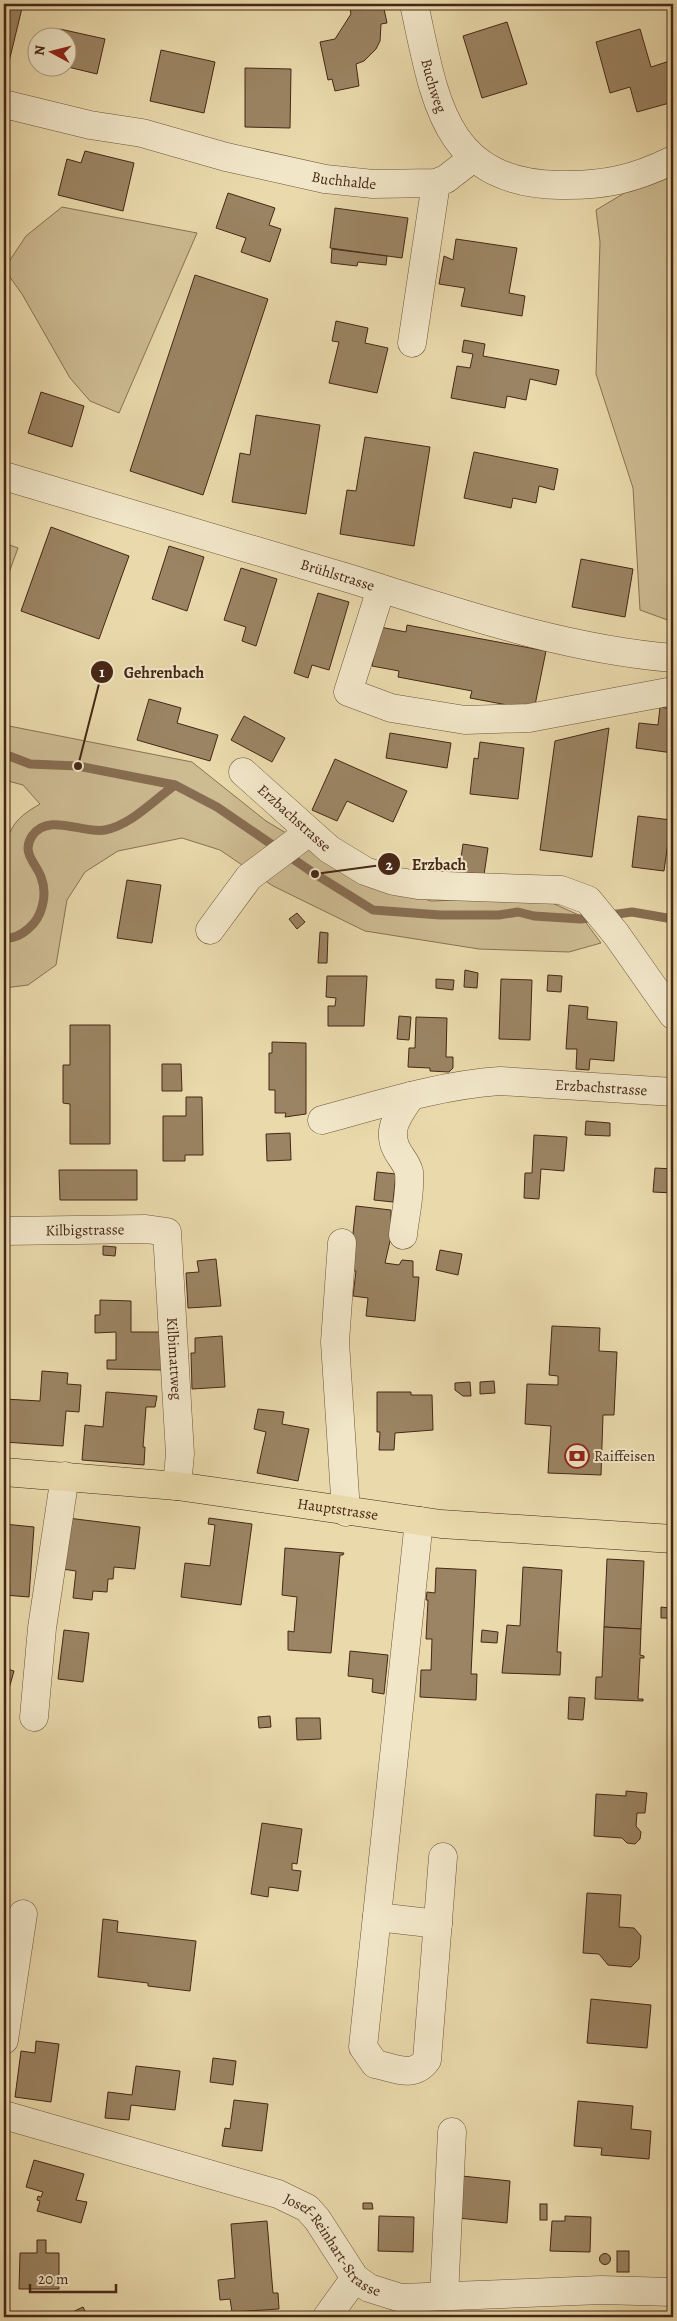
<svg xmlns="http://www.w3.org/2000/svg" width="677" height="2321" font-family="Alegreya,serif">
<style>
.green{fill:#cdbb92;stroke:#8a7154}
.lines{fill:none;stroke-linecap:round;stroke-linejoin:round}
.stream{stroke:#876d51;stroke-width:9}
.building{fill:#9b8463;stroke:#462716}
.minor-casing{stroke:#6f543b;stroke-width:29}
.major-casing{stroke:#462716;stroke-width:29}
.minor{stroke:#f1e6c8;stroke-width:28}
.major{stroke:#e9d9ab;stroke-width:28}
.labels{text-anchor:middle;stroke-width:4;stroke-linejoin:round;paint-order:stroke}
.street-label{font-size:15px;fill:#462716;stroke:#f1e6c8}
.poi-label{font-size:15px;fill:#462716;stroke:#f1e6c8;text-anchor:start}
.leader{fill:none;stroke:#462716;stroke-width:2}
.callout-dot{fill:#462716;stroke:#f1e6c8;stroke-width:2}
.mark-label{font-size:15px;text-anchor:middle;font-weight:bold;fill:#fff}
.callout-label{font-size:16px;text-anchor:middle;font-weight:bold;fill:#462716;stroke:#f1e6c8;stroke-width:4;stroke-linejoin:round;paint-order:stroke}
</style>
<rect width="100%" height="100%" fill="#e9d9ab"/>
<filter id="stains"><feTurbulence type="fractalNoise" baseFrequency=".004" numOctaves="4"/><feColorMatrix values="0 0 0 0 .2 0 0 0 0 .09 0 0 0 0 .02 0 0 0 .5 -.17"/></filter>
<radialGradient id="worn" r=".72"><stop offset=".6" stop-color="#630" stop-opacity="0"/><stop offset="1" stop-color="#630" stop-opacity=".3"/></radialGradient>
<g class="green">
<path d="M673 170V622L640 610 633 488 596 374 600 242 596 210 643 182Z"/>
<path d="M62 207 197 233 119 413 90 401 70 378 22 294 4 269 26 236Z"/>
<path d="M4 543 18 548 4 586Z"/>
<path d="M4 725 192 762 266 821 366 881 431 901 539 897 581 916 601 943 569 952 479 949 365 931 273 886 220 850 182 838 118 851 85 872 67 900 56 965 28 985 4 988V855C8 827 17 817 40 804L23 785 4 780Z"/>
</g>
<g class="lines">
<g class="stream">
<path d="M4 754 30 764 78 766 175 785"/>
<path d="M4 938C13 939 21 935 28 929 42 918 48 895 41 877 36 863 21 853 32 836 48 812 83 834 105 830 131 825 154 800 175 785L217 807 315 874 373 910 440 915H499L518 912 534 916 581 919 632 912 673 919"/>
</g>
</g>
<g class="building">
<path d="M4 4H23L6 74 4 73Z"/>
<path d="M349 4H383L387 23 381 24 380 41 376 49 364 61 356 64 359 86 335 91 332 79 328 80 320 42 335 39 351 14Z"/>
<path d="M507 22 527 84 482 98 463 36Z"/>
<path d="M60 29 105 39 97 74 68 67V38H58Z"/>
<path d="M640 29 651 67 673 60V102L637 112 630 87 610 93 596 42Z"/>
<path d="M161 50 215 62 204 113 150 101Z"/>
<path d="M245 68 291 69 290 128 245 127Z"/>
<path d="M85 151 134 163 123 211 58 195 67 159 81 163Z"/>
<path d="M228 193 275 208 269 225 281 229 270 262 241 252 246 238 216 228Z"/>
<path d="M335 208 408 218 402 258 330 248Z"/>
<path d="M456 239 517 248 509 293 525 296 522 316 461 306 465 288 439 284 444 256 453 260Z"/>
<path d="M332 249 387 256 386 265 358 262 357 266 331 263Z"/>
<path d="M195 275 268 299 203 495 130 471Z"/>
<path d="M336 321 368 328 365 343 388 348 377 393 329 383 339 342 332 341Z"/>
<path d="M464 340 485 344 483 356 559 370 556 385 530 379 526 400 507 396 505 408 451 398 457 366 470 368 473 354 462 352Z"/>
<path d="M41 392 84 406 72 447 28 433Z"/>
<path d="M256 415 320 425 306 514 232 502 240 453 250 455Z"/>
<path d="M365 437 430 447 414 546 340 534 347 490 356 491Z"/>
<path d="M474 452 558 469 554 490 539 486 536 503 513 498 511 508 464 498Z"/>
<path d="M51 527 129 556 99 639 21 611Z"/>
<path d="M169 546 204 557 187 611 152 599Z"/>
<path d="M581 559 633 569 625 617 572 607Z"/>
<path d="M241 568 277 579 256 646 242 641 246 627 224 620Z"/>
<path d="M318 593 349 602 329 670 312 665 308 678 294 673Z"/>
<path d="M407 625 546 651 534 710 470 698 472 691 398 677 399 671 372 666 380 627 406 632Z"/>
<path d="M149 699 181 708 177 723 218 735 210 761 137 740Z"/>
<path d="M660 707 673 709V753L636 748 639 723 658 725Z"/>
<path d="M244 716 285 738 272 762 231 740Z"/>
<path d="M609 728 592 857 540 850 555 741Z"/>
<path d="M390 733 451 743 447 768 386 758Z"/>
<path d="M480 742 524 748 518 799 470 794 474 758 478 759Z"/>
<path d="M335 759 407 791 393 822 347 801 337 821 312 810Z"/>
<path d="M638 816 671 820 664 871 632 867Z"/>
<path d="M463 844 488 848 484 875 459 871Z"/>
<path d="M127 880 161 885 152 943 117 938Z"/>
<path d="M297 913 305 922 297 929 289 919Z"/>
<path d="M320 932 328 933 327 963H318Z"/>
<path d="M465 970 478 973 477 988 464 987Z"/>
<path d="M548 975 562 976 561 992 547 991Z"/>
<path d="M327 976H367L364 1026H328V1006H335L336 998 326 997Z"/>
<path d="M436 979 454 980 453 990 436 988Z"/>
<path d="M501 979 532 980 530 1040 499 1039Z"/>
<path d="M569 1005 588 1007 587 1019 617 1022 614 1061 590 1059 589 1070 576 1069 577 1049H566Z"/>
<path d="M399 1016 411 1017 409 1040 397 1039Z"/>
<path d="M416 1017 447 1018 446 1057H453V1068L449 1072 430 1071V1068L408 1067 409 1048H415Z"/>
<path d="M70 1025H110V1144H70V1104L63 1103V1065H70Z"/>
<path d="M272 1042 306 1043V1114L285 1117 286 1113H275V1090H269V1053H272Z"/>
<path d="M162 1064H181L182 1091H162Z"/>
<path d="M186 1097H202L203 1155H185V1161H163V1116H186Z"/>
<path d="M586 1121 610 1123V1136L585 1135Z"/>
<path d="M290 1133 291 1160 267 1161 266 1134Z"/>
<path d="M534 1135 567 1137 564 1171 541 1169 539 1199 524 1198 525 1173H532Z"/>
<path d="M655 1168 673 1169V1193L653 1192Z"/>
<path d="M59 1170H137V1200H60Z"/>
<path d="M377 1172 396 1174 393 1202 374 1200Z"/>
<path d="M356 1206 391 1210V1237L385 1263 399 1265 402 1260 413 1261V1277H419L415 1321 366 1316 368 1298 353 1296 356 1271 349 1270Z"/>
<path d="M103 1246 116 1247 115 1256 103 1255Z"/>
<path d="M440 1250 462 1254 458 1275 436 1270Z"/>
<path d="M216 1259 221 1306 188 1308 186 1273 199 1272 197 1261Z"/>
<path d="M100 1300 131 1301V1332H164L163 1370 107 1369V1360H116V1332L95 1333V1315H100Z"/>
<path d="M552 1326 600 1328 599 1351 617 1352 614 1415H603L601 1475 548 1473 551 1426 525 1424 527 1384 558 1385V1376L549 1375Z"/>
<path d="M672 1328H673V1376H668Z"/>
<path d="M4 1336H8L6 1368H4Z"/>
<path d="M222 1336 225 1387 192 1389 191 1353H195V1338Z"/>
<path d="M42 1371 68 1373 67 1384 81 1385 79 1412 66 1411 63 1446 4 1442V1399L40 1401Z"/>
<path d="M494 1381 495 1393 480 1394V1382Z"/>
<path d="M470 1382 471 1396H463L455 1390V1383Z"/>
<path d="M106 1392 157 1396 155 1407H146L143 1447H145L144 1465 82 1460 85 1425 103 1427Z"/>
<path d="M377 1392H411V1395H432L433 1430 395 1433 394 1450H379L380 1432H377Z"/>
<path d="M258 1409 284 1412 282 1424 309 1429 298 1481 257 1473 266 1432 254 1429Z"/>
<path d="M68 1518 140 1527 135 1569 114 1567 113 1579H108L107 1592 93 1591 92 1600 73 1598 76 1571 62 1569Z"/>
<path d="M209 1518 252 1524 241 1605 181 1597 185 1563 210 1566 215 1525 208 1524Z"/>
<path d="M4 1524 34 1527 29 1597 4 1595V1589H7L8 1580H4Z"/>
<path d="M285 1548 344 1553 343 1555H340L331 1653 288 1650V1631L294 1632 297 1597 282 1595Z"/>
<path d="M607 1559 644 1561 641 1629 604 1627Z"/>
<path d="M523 1567 562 1570 557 1652H561L560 1675 502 1673 507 1625 520 1626Z"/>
<path d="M436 1568 476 1570 471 1674H477L476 1700 420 1697 421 1670H431L432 1639H426L428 1600H426L427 1592 435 1593Z"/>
<path d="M661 1607 669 1608V1618H661Z"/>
<path d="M604 1627 641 1629 640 1655 644 1656V1658H640L638 1699H643V1701L595 1699 596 1677H602Z"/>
<path d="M64 1630 89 1633 83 1682 58 1679Z"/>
<path d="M482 1630 498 1632 497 1643 481 1642Z"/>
<path d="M350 1651 388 1655 384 1694 372 1692 373 1679 348 1676Z"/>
<path d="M4 1668 14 1671 8 1692 4 1691Z"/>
<path d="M569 1697 585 1698 583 1720 568 1719Z"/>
<path d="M270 1716 271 1727 259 1728 258 1717Z"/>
<path d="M296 1718H320L321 1739 297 1740Z"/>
<path d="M626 1791 647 1793 645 1813H637L636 1826 641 1832 640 1839 635 1844 627 1843 622 1838 594 1836 596 1794 626 1796Z"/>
<path d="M262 1823 302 1829 297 1864 292 1863V1870L301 1871 298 1891 269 1887 268 1897 251 1894Z"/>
<path d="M587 1893 621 1895 619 1927 634 1928 641 1936 639 1959 631 1967 608 1965 599 1954 583 1953Z"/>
<path d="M103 1919 118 1921 117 1932 196 1941 190 1991 148 1986V1983L98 1977Z"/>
<path d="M591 1999 651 2005 647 2048 587 2043Z"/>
<path d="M36 2041 59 2044 51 2102 15 2097 21 2051 35 2053Z"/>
<path d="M213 2058 236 2061 233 2085 210 2082Z"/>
<path d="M136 2066 180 2071 175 2110 131 2105 129 2120 105 2118 108 2092 132 2095Z"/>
<path d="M234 2100 268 2104 262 2151 222 2146 225 2128 230 2129Z"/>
<path d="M578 2101 633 2106 631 2129 651 2131 649 2159 601 2155 602 2148 574 2146Z"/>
<path d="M34 2160 84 2174 76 2200 87 2202 81 2223 37 2211 40 2201 37 2200 38 2196 41 2197 43 2192 26 2187Z"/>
<path d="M462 2176 510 2181 507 2223 458 2218Z"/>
<path d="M363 2203H372L373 2209H363Z"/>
<rect x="540" y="2204" width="7" height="16"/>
<path d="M379 2216 414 2217 413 2252 378 2251Z"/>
<path d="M565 2216 591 2217 590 2252 550 2251 552 2221H565Z"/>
<path d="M267 2221 273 2293H278L279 2309 232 2312 230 2299 220 2300 218 2280 235 2278 231 2224Z"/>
<path d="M37 2240H46V2253H59V2289H19L20 2253H37Z"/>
<rect x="617" y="2251" width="12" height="21"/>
<circle cx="605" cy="2259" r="5.5"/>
<path d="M83 2307 88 2317H67L66 2315Z"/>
</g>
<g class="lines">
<g class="minor-casing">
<g id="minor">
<path id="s1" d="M414 4C435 98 442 183 560 185 604 186 634 179 673 160"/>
<path id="s2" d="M4 104 90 125 142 133 226 157 325 179 373 184 436 183 446 179 473 158"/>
<path d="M412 343 436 183"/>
<path id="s3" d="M4 476C120 510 236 544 351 579 457 612 563 649 673 658"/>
<path d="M381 589 348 692 391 708 465 720 529 718 673 691"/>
<path id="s4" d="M243 772 329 849 365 871 394 881 418 885 561 890 588 900 616 934 673 1015"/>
<path d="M210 930 249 877 309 832"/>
<path id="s5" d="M322 1120C381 1104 440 1085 500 1081L673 1092"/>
<path id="s6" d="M4 1231 146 1229 167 1232 180 1454 177 1486"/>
<path d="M403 1235C405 1215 411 1192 409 1172 407 1164 402 1159 398 1152 385 1130 399 1114 411 1096"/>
<path d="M342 1243 335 1342 346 1512"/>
<path d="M419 1521 363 2047 375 2064C395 2068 413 2079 427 2060L443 1857"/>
<path d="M34 1717 42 1628 65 1476"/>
<path d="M377 1917 438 1924"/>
<path d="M4 2040 23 1914"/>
<path id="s7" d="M4 2115 278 2194 307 2208 317 2219 355 2278 369 2288 401 2298 601 2290 673 2292"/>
<path d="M444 2296 452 2132"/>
<path d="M327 2317 355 2278"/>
</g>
</g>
<g class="major-casing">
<g id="major">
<path id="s8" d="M4 1472 177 1486 441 1524 673 1539"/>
</g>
</g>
<use href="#minor" class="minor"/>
<use href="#major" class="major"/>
</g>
<defs>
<g id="bank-ring" transform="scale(1.25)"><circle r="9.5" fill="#f1e6c8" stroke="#8f2418" stroke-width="1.5"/><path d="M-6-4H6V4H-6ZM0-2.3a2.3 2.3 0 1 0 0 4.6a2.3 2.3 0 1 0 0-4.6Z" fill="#8f2418"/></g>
</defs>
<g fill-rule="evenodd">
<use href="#bank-ring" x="577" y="1456"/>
</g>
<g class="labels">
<g class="street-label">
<text dy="5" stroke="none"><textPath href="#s1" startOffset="84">Buchweg</textPath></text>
<text dy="5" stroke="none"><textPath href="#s2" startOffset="349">Buchhalde</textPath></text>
<text dy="5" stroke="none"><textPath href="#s3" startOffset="348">Brühlstrasse</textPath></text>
<text dy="5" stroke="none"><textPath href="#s4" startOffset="69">Erzbachstrasse</textPath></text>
<text dy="5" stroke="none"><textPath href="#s5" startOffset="284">Erzbachstrasse</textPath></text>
<text dy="5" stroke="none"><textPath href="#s6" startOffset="81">Kilbigstrasse</textPath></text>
<text dy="5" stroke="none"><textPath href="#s6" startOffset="290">Kilbimattweg</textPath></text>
<text dy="5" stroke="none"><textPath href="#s8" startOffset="336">Hauptstrasse</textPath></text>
<text dy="5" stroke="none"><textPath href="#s7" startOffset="362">Josef-Reinhart-Strasse</textPath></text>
</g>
<g class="poi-label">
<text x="594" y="1461">Raiffeisen</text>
</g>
</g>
<path class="leader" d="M78 766L102 672M315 874L389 864"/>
<g class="callout-dot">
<circle cx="78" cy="766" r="5"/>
<circle cx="315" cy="874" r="5"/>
<circle cx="102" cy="672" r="12"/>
<circle cx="389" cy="864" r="12"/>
</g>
<g class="mark-label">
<text x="102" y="677">1</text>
<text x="389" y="870">2</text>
</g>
<g class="callout-label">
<text x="164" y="678">Gehrenbach</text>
<text x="439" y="870">Erzbach</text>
</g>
<rect width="677" height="2321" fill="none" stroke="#e9d9ab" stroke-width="20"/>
<rect x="5" y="5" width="667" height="2311" fill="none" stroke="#462716" stroke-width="2.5"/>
<rect x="10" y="10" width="657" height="2301" fill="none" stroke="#462716"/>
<g transform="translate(52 52) rotate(277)"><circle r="24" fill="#f1e6c8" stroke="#ad9a81"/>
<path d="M0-4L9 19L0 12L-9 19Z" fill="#8f2418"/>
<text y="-8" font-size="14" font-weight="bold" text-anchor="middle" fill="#462716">N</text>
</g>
<path d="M30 2284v8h86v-8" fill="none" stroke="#462716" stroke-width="2.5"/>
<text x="38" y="2284" font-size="15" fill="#462716" stroke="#f1e6c8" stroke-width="4" paint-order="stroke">20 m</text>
<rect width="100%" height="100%" filter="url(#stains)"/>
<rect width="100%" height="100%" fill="url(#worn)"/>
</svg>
